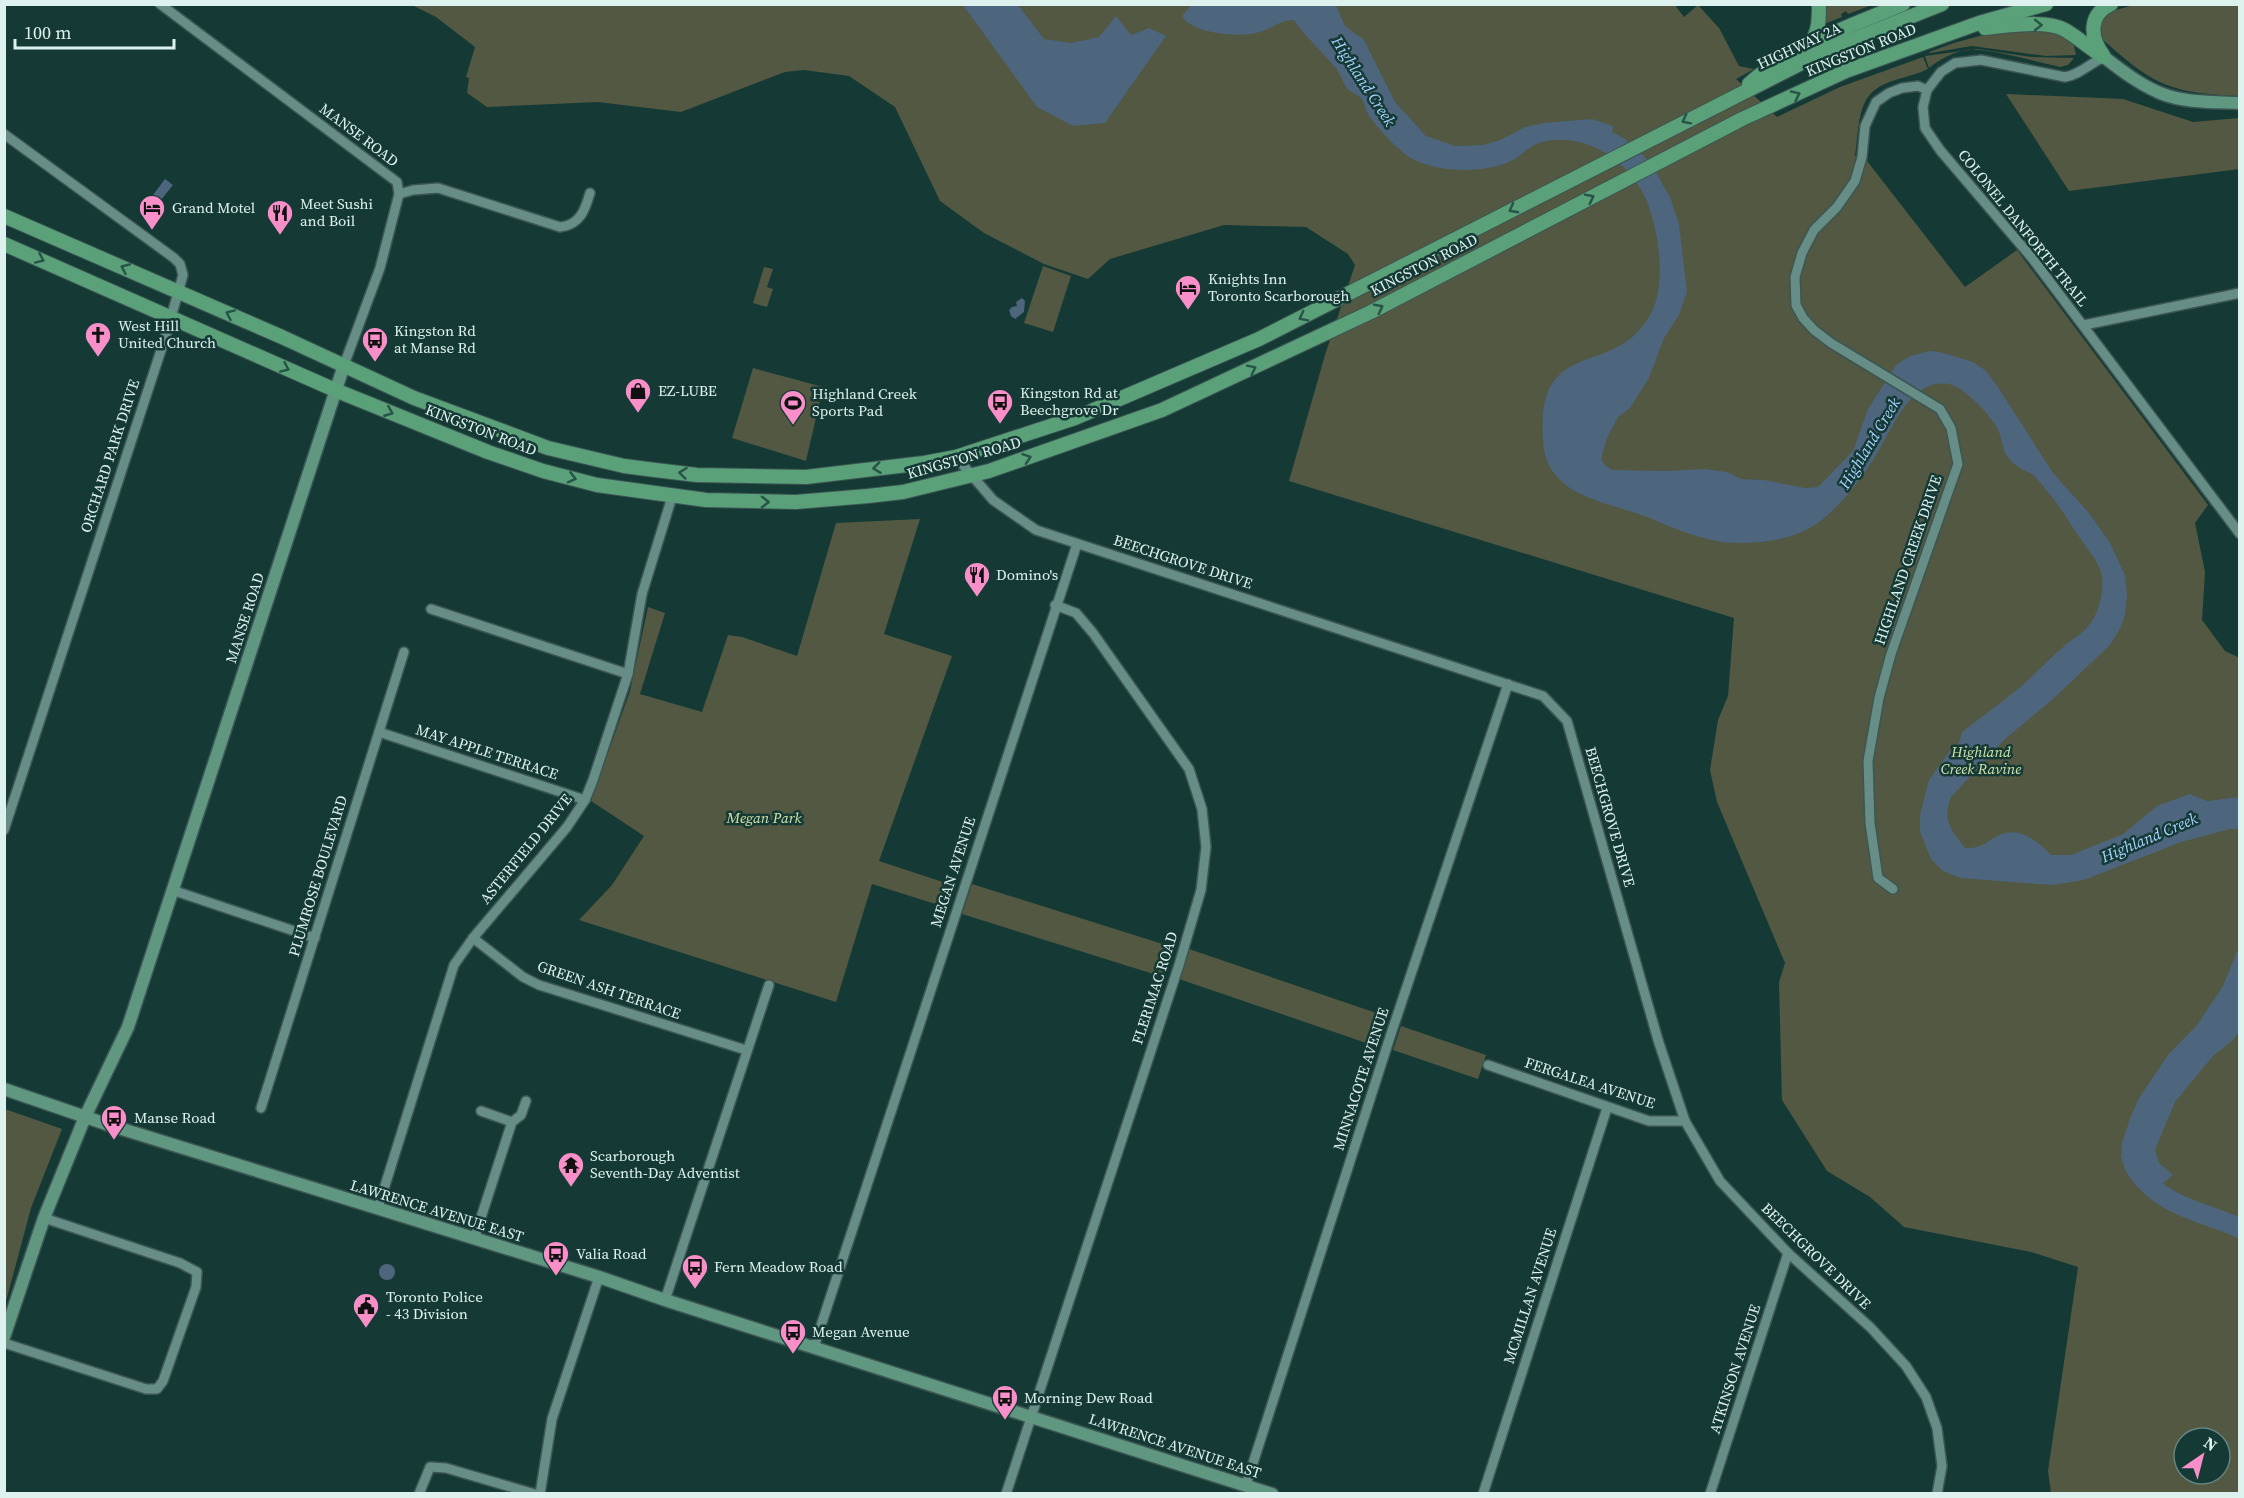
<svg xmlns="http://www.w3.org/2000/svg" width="2244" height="1498" font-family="'Source Serif 4',serif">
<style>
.green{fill:#525841;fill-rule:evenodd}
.water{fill:#4d657d}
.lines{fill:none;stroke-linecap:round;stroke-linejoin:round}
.river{stroke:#4d657d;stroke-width:20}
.street-casing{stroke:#3c5653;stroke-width:12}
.secondary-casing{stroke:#3c5653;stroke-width:15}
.primary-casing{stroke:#3c5653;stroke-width:16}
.street{stroke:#678d87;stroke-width:9}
.secondary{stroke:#609780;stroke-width:12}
.primary{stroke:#5aa079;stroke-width:14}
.oneway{stroke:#265447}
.labels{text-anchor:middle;stroke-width:5;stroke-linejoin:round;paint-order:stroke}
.street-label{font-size:15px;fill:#ddf1ee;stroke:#153a36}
.poi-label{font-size:15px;fill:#ddf1ee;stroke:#153a36;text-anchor:start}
.park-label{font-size:15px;font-style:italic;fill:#d4e3a8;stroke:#153a36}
.water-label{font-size:16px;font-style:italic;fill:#a6d2ff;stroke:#153a36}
</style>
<rect width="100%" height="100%" fill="#153a36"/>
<g class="green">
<path d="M1674 4 1684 17 1698 5 1719 28 1739 66 1754 69 1736 79 1777 117 1840 87 1923 57 1928 69C1912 77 1894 78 1879 87 1856 100 1859 134 1855 156L1867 161 1965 287 2017 250 2208 505 2195 523 2205 572 2202 620 2225 651 2240 658 2239 1493H2051L2048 1471 2078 1267 2031 1252 1904 1227 1870 1197 1827 1171 1782 1100 1779 982 1785 963 1717 802 1710 770 1718 720 1728 696 1734 618 1289 481 1325 355 1355 265 1348 254 1306 227 1224 225 1110 259 1088 279 1044 264 984 233 940 201 895 107 849 76 804 70 785 72 681 112 598 102 487 107 467 93 469 78 466 77 475 47 436 17 412 5ZM2184 1438H2220V1474H2184Z"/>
<path d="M2150 4 2239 5V96C2169 93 2153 85 2101 38L2098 24 2105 13 2134 5Z"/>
<path d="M1827 5H1872L1848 14 1846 11 1841 14 1842 17 1824 24Z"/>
<path d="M2044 30 2060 33 2073 42 2076 55 2046 56 1972 46 1930 53 1929 52 1954 43 1994 32Z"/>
<path d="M1977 49 2032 57 2074 58 2068 65 2060 67C2037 62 1989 48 1967 50 1953 52 1940 59 1929 68L1925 56Z"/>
<path d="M2006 94 2123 99 2193 122 2239 118V169L2069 191Z"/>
<path d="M1043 266 1071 276 1053 332 1024 323Z"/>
<path d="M764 267 773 269 767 287 773 289 767 307 753 303Z"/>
<path d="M753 368 823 387 806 461 732 438Z"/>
<path d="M920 519 884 634 952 656 879 861 955 886 948 908 872 884 836 1002 579 920 612 885 644 836 591 801 630 691 648 607 665 613 640 694 702 712 728 635 742 637 797 656 836 523Z"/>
<path d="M972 884 1172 947 1163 977 962 914Z"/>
<path d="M1189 949 1388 1017 1378 1047 1179 979Z"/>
<path d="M1401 1026 1486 1055 1478 1079 1393 1050Z"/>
<path d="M5 1109 62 1129 31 1208 5 1305Z"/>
</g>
<g class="water">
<path d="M1328 4 1336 5 1345 26 1364 40 1395 102 1426 136 1455 146 1483 145 1500 140 1525 127 1543 123 1592 119 1613 126 1612 139 1618 149 1634 163 1653 169 1670 197 1679 224 1687 292 1679 315 1664 338 1649 378 1630 408 1618 417 1607 438 1601 459 1605 465 1612 470 1668 471 1704 469 1727 472 1741 479 1764 480 1805 488 1818 487 1853 451 1868 409 1896 365 1910 356 1929 351 1940 352 1973 362 1986 371 1998 387 2053 473 2089 513 2110 543 2125 575 2127 595 2125 614 2121 627 2110 645 2053 699 2005 739 1951 797C1942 821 1951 830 1965 848 1986 849 1989 837 2005 833 2023 829 2039 843 2051 855H2071L2123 834 2157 806 2190 794 2207 801 2239 797V829H2230L2181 842 2084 880 2052 885 1960 878 1943 871 1931 859 1920 832V815L1929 780 1950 751 1959 743 1962 732C1982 716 2004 701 2024 684 2037 672 2049 659 2062 648 2070 640 2083 634 2089 625 2099 613 2104 591 2102 576 2098 558 2084 546 2075 531 2067 519 2060 506 2050 495 2045 489 2039 480 2033 475 2025 470 2018 468 2011 461 2001 451 2004 442 1998 430 1992 416 1963 386 1948 384 1908 378 1891 434 1873 460 1857 484 1839 508 1815 525 1794 539 1764 543 1739 543 1707 543 1676 529 1647 517 1623 508 1596 503 1573 490 1554 478 1544 463 1543 440 1536 336 1610 378 1647 320 1667 291 1660 241 1650 210 1637 166 1589 130 1542 142 1530 145 1523 154 1513 160 1487 174 1437 173 1411 158 1399 151 1376 127 1368 114 1365 109 1365 103 1361 98 1357 94 1351 93 1347 88 1342 81 1340 72 1334 66 1322 52 1304 35 1294 20 1280 20 1273 28 1260 32 1242 38 1191 34 1182 16L1191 5Z"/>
<path d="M963 5H1018L1044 39 1071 43 1099 37 1116 16 1131 35 1149 28 1166 36 1105 123 1073 126 1037 107Z"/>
<path d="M165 179 173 185 161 200 153 195Z"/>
<path d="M1022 298 1025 301 1024 312 1015 319 1011 316 1009 310 1012 307 1017 306 1016 302Z"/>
<path d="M2239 947V1032L2233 1040 2213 1056 2175 1102 2155 1150 2159 1163 2173 1175 2148 1195 2135 1184 2126 1172 2121 1157 2122 1143 2131 1116 2139 1098 2168 1055 2197 1025 2223 986Z"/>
<circle cx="387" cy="1272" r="8"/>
</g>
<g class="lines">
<g class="river">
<path d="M1592 136C1621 142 1638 161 1652 185"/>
<path d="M2138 1171C2160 1206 2204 1212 2240 1228"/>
</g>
<g class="street-casing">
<g id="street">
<path d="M160 4 397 182 399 194 380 268 344 365"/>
<path d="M2104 57C2091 63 2079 75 2065 77L1981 60 1955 63 1941 72 1927 90 1923 107 1925 128 1940 150 2032 258 2240 534"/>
<path d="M4 134 174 258 180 264 183 275 166 335 4 830"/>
<path d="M399 194 413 190 438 188 560 227C580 225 585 210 590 193"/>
<path d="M2084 325 2240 293"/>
<path d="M956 457 993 500 1036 530 1543 696 1567 721 1658 1040 1685 1121 1720 1181 1788 1253 1871 1328 1906 1366 1926 1397 1937 1428 1942 1466 1937 1494"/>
<path d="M431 609 628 674"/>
<path d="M379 732 585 800"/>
<path d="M1893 889 1878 878 1870 823 1868 761 1879 698 1891 654 1958 464 1951 428 1940 409 1831 343 1814 330 1803 318 1796 305 1795 277 1802 253 1814 230 1837 207 1855 181 1862 157 1865 126 1876 102 1889 93 1902 88 1918 86 1927 90"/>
<path d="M172 890 315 938"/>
<path d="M473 938 523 977 539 985 746 1050"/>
<path d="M1488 1065 1649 1121H1685"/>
<path d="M261 1108 404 652"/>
<path d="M481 1111 512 1122"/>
<path d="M378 1208 454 965 473 938 567 827 585 800 593 780 628 674 642 594 672 497"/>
<path d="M474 1239 512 1122 521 1115 526 1101"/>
<path d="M665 1300 769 985"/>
<path d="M4 1343 146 1389H157L163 1381 196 1287 197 1272 180 1263 44 1218"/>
<path d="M814 1347 1077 544"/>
<path d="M1246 1485 1390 1037 1508 684"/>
<path d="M419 1494 430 1467 446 1468 535 1494"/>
<path d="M540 1494 552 1419 599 1277"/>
<path d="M1006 1494 1179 965 1201 890 1206 847 1202 809 1189 769 1093 633 1076 613 1055 605"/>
<path d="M1483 1494 1607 1108"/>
<path d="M1710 1494 1788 1253"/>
</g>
</g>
<g class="secondary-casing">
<g id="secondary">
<path d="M2104 57C2122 71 2139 84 2160 93 2184 103 2214 102 2240 103"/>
<path d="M4 1089 106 1124 599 1277 665 1300 1272 1494"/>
<path d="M4 1337 44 1218 85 1117 128 1027 344 365"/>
</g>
</g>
<g class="primary-casing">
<g id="primary">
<path d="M1985 28C2006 26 2046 19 2065 30 2079 38 2090 49 2104 57"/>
<path d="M1809 45C1819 33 1819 20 1819 4"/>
<path d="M2103 55C2090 37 2088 15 2111 4"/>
<path d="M1749 84C1791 46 1851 26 1903 4"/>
<path d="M4 216 282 337 414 398 548 448 624 466 655 470 697 475 806 477 924 463 956 457 1075 418 1259 339 1827 50 1942 4"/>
<path d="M4 244 335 390 488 452 543 471 597 485 706 500 796 502 868 496 903 492 989 471 1162 410 1371 312 1742 119 1846 71 1979 23 2046 4"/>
</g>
</g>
<use href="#street" class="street"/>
<use href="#secondary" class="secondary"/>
<use href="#primary" class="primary"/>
</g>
<defs><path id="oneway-chevron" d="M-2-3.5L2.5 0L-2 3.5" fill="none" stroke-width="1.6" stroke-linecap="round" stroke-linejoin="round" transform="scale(1.5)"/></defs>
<g class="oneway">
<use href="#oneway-chevron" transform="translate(2038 25) rotate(1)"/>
<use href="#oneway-chevron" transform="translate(1796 95) rotate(-25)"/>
<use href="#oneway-chevron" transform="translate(1686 120) rotate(153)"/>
<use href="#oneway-chevron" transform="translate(1590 198) rotate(-27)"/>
<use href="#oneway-chevron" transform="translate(1513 209) rotate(152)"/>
<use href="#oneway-chevron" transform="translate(40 259) rotate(24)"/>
<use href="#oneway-chevron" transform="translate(125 268) rotate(-156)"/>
<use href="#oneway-chevron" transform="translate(1379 308) rotate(-27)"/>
<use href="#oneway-chevron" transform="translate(230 314) rotate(-156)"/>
<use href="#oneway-chevron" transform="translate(1303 317) rotate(153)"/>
<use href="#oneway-chevron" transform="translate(285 368) rotate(24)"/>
<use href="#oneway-chevron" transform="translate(1252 369) rotate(-26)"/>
<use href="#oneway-chevron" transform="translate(389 412) rotate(22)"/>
<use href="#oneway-chevron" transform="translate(1027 458) rotate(-19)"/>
<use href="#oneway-chevron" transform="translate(877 468) rotate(173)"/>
<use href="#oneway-chevron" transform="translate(683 473) rotate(-174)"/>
<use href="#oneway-chevron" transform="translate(572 478) rotate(15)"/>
<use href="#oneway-chevron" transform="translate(765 502)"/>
</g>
<defs>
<g id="hotel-pin" transform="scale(1.35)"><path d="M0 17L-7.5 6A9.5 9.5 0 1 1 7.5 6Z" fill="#f98fc8" stroke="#153a36"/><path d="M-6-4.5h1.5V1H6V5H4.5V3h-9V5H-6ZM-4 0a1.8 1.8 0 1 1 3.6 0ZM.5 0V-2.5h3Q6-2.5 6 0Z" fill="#111"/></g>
<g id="restaurant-pin" transform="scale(1.35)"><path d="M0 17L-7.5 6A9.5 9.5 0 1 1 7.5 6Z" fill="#f98fc8" stroke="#153a36"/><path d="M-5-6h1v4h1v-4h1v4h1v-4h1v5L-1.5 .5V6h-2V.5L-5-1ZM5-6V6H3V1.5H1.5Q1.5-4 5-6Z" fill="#111"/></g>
<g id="church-pin" transform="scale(1.35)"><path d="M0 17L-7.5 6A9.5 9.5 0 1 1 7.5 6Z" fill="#f98fc8" stroke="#153a36"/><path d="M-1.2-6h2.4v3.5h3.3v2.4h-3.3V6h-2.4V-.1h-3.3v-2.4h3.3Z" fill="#111"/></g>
<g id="bus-pin" transform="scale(1.35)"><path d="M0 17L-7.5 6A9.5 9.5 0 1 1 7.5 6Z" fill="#f98fc8" stroke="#153a36"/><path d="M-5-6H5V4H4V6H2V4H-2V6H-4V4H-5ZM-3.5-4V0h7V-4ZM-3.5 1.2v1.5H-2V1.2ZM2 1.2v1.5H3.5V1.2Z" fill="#111"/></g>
<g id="shop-pin" transform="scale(1.35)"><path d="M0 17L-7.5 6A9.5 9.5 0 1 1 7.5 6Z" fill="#f98fc8" stroke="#153a36"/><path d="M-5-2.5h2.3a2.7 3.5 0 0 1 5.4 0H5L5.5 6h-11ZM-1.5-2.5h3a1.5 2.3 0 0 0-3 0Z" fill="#111"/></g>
<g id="stadium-pin" transform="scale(1.35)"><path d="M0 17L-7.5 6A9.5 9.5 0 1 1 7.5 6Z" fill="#f98fc8" stroke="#153a36"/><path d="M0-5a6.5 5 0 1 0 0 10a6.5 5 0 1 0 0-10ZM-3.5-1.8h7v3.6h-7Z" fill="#111"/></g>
<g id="temple-pin" transform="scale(1.35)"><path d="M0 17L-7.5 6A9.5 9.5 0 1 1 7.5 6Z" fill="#f98fc8" stroke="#153a36"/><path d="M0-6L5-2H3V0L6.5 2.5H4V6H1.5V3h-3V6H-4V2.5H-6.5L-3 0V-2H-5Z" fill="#111"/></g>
<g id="civic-pin" transform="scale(1.35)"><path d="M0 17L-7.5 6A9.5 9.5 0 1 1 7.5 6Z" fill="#f98fc8" stroke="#153a36"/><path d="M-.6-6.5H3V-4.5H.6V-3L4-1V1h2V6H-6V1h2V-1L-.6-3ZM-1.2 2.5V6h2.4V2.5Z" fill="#111"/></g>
</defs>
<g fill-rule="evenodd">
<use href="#hotel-pin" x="152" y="208"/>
<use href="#restaurant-pin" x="280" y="213"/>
<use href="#hotel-pin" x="1188" y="288"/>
<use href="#church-pin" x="98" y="335"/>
<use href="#bus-pin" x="375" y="340"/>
<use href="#shop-pin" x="638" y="391"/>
<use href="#bus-pin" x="1000" y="402"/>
<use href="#stadium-pin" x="793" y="403"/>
<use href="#restaurant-pin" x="977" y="575"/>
<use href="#bus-pin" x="114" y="1118"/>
<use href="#temple-pin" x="571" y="1165"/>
<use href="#bus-pin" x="556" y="1254"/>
<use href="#bus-pin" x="695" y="1267"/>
<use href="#civic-pin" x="366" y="1306"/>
<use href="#bus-pin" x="793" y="1332"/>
<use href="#bus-pin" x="1005" y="1398"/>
</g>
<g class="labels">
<g class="street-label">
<text transform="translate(1799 46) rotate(-25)" y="5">HIGHWAY 2A</text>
<text transform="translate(1861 50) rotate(-22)" y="5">KINGSTON ROAD</text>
<text transform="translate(359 135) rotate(37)" y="5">MANSE ROAD</text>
<text transform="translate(2023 228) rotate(51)" y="5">COLONEL DANFORTH TRAIL</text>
<text transform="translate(1424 265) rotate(-27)" y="5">KINGSTON ROAD</text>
<text transform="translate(481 430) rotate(21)" y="5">KINGSTON ROAD</text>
<text transform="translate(110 456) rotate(-72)" y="5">ORCHARD PARK DRIVE</text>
<text transform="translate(964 458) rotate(-16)" y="5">KINGSTON ROAD</text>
<text transform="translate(1908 560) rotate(-71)" y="5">HIGHLAND CREEK DRIVE</text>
<text transform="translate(1183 562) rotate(18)" y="5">BEECHGROVE DRIVE</text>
<text transform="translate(245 618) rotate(-72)" y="5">MANSE ROAD</text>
<text transform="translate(487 752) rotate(18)" y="5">MAY APPLE TERRACE</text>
<text transform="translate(1610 817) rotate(74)" y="5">BEECHGROVE DRIVE</text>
<text transform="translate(526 849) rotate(-51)" y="5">ASTERFIELD DRIVE</text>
<text transform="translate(953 872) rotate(-72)" y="5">MEGAN AVENUE</text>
<text transform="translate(318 876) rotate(-73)" y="5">PLUMROSE BOULEVARD</text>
<text transform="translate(1155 988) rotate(-72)" y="5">FLERIMAC ROAD</text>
<text transform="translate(609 990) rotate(19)" y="5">GREEN ASH TERRACE</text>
<text transform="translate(1361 1079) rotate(-72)" y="5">MINNACOTE AVENUE</text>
<text transform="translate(1590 1083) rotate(18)" y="5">FERGALEA AVENUE</text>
<text transform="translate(437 1211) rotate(17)" y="5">LAWRENCE AVENUE EAST</text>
<text transform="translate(1816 1256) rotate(44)" y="5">BEECHGROVE DRIVE</text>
<text transform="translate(1530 1296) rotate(-72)" y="5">MCMILLAN AVENUE</text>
<text transform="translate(1735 1369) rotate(-72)" y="5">ATKINSON AVENUE</text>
<text transform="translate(1175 1446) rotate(18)" y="5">LAWRENCE AVENUE EAST</text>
</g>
<g class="poi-label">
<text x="300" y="209">Meet Sushi<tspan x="300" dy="17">and Boil</tspan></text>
<text x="172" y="213">Grand Motel</text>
<text x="1208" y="284">Knights Inn<tspan x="1208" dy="17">Toronto Scarborough</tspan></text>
<text x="118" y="331">West Hill<tspan x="118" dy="17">United Church</tspan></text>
<text x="394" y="336">Kingston Rd<tspan x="394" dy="17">at Manse Rd</tspan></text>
<text x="658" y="396">EZ-LUBE</text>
<text x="1020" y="398">Kingston Rd at<tspan x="1020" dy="17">Beechgrove Dr</tspan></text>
<text x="812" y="399">Highland Creek<tspan x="812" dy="17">Sports Pad</tspan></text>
<text x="996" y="580">Domino's</text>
<text x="134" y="1123">Manse Road</text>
<text x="590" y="1161">Scarborough<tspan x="590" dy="17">Seventh-Day Adventist</tspan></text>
<text x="576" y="1259">Valia Road</text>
<text x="714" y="1272">Fern Meadow Road</text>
<text x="386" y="1302">Toronto Police<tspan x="386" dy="17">- 43 Division</tspan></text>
<text x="812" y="1337">Megan Avenue</text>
<text x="1024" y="1403">Morning Dew Road</text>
</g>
<g class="park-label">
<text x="1981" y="757">Highland<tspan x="1981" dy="17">Creek Ravine</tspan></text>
<text x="764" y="823">Megan Park</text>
</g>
<g class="water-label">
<text transform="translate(1364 81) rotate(57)" y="6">Highland Creek</text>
<text transform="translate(1869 443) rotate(-59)" y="6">Highland Creek</text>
<text transform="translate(2149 837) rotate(-23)" y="6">Highland Creek</text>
</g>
</g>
<rect width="2244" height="1498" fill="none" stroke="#ddf1ee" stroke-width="12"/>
<g transform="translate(2202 1456) rotate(35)"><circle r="28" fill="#153a36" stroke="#658380" stroke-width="1.5"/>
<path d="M0-4.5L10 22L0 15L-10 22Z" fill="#f98fc8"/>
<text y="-9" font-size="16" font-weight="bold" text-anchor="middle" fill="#ddf1ee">N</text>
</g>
<path d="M15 39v9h159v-9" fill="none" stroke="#ddf1ee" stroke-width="3"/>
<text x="24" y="39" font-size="18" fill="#ddf1ee" stroke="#153a36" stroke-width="4.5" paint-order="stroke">100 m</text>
</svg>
